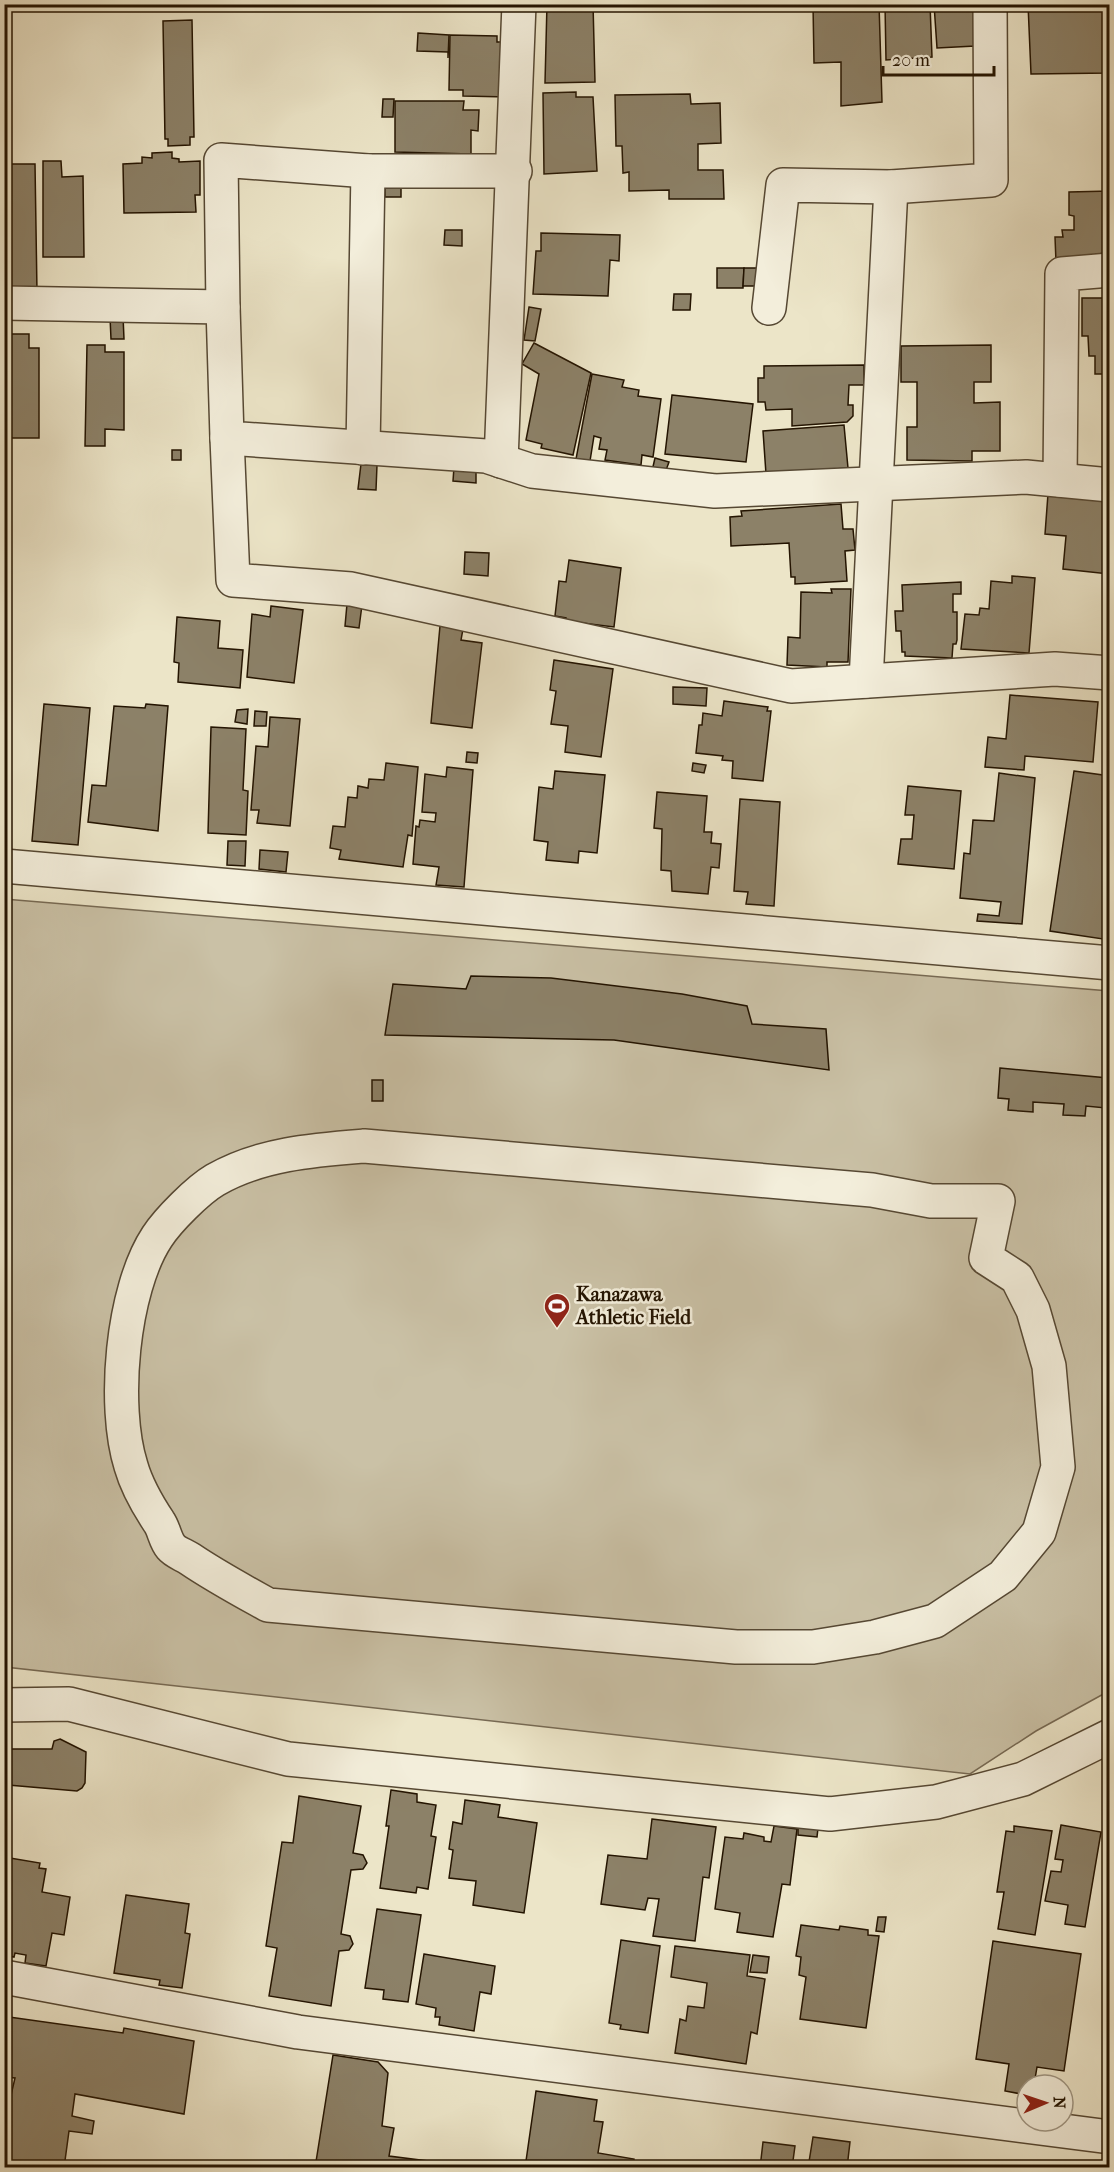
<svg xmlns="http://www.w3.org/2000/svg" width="1114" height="2172" font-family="'IM FELL French Canon',serif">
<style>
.green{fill:#cac1a6;stroke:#776a54;stroke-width:1.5}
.building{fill:#8c8168;stroke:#241401;stroke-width:1.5}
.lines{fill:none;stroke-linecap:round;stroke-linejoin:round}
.minor-casing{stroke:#564833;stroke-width:36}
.minor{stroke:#f3eedb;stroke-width:33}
.labels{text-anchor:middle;stroke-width:5;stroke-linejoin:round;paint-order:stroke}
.poi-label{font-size:20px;font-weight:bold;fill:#241401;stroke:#f3eedb;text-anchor:start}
</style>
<rect width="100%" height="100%" fill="#ece5c8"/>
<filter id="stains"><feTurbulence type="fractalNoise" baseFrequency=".00333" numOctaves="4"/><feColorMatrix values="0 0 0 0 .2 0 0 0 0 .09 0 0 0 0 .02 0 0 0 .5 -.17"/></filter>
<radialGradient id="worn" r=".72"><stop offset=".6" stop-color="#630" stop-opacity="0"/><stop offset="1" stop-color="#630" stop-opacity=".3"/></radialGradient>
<path class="green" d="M4 899 1109 991V1691L1036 1731 970 1774 5 1667Z"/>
<g class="building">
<path d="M547 4H593L595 82 545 83Z"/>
<path d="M813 4H879L882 102 841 106V62L814 63Z"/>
<path d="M885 4H930L932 57 886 60Z"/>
<path d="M934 4H974L975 46 937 48Z"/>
<path d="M1028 4 1110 6V73L1031 74Z"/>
<path d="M192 20 194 137H190V145L168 146V139H165L163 21Z"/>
<path d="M418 33 449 35 448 58V52L417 51Z"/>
<path d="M450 35 497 36V42H508V97L463 96V90H449Z"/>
<path d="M576 92V97H593L597 171 544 174 543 93Z"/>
<path d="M690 94 691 104 720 103 721 143 698 144V170H723L724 199H669V190L629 191V172L623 173 622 146H616L615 95Z"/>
<path d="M383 99H394L393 117H382Z"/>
<path d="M395 101H464L463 110H479L478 131 471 130V154L395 152Z"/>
<path d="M172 152V158L179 159V162L200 161V195H195L196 212 124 213 123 164 142 163V157L152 158V153Z"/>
<path d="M43 161H61L62 177 83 176 84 257H43Z"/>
<path d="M4 164H35L37 292H6Z"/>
<rect x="385" y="182" width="16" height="15"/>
<path d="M1110 191V253L1096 254 1095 259 1056 262 1055 237H1063L1062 230H1074V216L1069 215V192Z"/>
<path d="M445 230H462V246L444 245Z"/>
<path d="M541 233 620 235 619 261 610 260 608 296 533 294 536 251H541Z"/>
<path d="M717 268H744L743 288H717Z"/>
<path d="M744 268H763V286H743Z"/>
<path d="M674 294H691L690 310H673Z"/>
<path d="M1082 298H1110V374H1095V356H1089L1088 336H1082Z"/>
<path d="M529 307 541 309 535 341 524 340Z"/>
<path d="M123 316 124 339H111L110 317Z"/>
<path d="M4 334H29V348H39V438H4Z"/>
<path d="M534 343 591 373 573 455 541 448 542 444 526 440 539 374 522 364Z"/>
<path d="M87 345H105V352H124V430L105 429V446H85Z"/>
<path d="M991 345V382H974V403L1000 402V451H972V461L907 460V427H917V382H901V346Z"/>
<path d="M864 365V385H849L848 405H853V416L847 422 792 426V409L766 410 765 402H758V378H764V366Z"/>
<path d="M592 374 624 380 622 387 639 390 638 396 661 399 653 457 642 455 641 465 605 460 607 450 599 449 601 438 594 436 590 461 576 459Z"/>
<path d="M672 395 753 404 746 462 665 454Z"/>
<path d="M844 425 848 468 766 474 763 431Z"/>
<rect x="172" y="450" width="9" height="10"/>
<path d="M655 458 669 462 665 473 652 471Z"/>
<path d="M361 464 377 465 376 490 358 489Z"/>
<path d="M454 467 476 469V483L453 481Z"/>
<path d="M1048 494 1110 499 1109 574 1063 569 1066 536 1045 534Z"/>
<path d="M841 504 843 529H853L855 550 845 551 847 581 795 584V577H791L789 543 731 546 730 517 742 516 741 511Z"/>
<path d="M465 552 489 553 488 576 464 574Z"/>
<path d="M569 560 621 568 614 627 566 621V618L555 616 559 581 566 582Z"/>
<path d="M1012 576 1035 578 1029 653 961 649 965 614 979 615 980 608 989 609 991 581 1012 583Z"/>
<path d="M961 582V594H953V612H957V640L956 644H953L952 658 905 656V652H902L901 631H896L895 611H903L902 585Z"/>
<path d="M831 589H851L848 662H827V667L787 665 788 637 800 638 801 592 832 593Z"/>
<path d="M347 604 362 605 359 628 345 626Z"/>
<path d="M271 606 303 610 294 683 247 677 252 614 270 617Z"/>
<path d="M177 617 220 621 218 648 243 650 240 688 178 682 179 663 174 662Z"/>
<path d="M440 626 463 629 461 640 482 643 472 728 431 723Z"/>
<path d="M554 660 613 669 601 757 565 752 568 726 551 724 556 691 550 690Z"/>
<path d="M673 687 707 688 706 706 673 704Z"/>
<path d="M1010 695 1098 702 1093 762 1025 756 1024 770 985 767 988 737 1006 739Z"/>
<path d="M724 701 768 707 767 711H771L763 781 732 778 733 761 722 760 723 756 696 753 699 725H702L703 713 722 716Z"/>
<path d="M44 704 90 708 78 845 32 841Z"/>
<path d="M146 704 168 706 158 831 88 822 92 785 106 786 114 706 145 708Z"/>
<path d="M248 709 247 724 235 722 237 710Z"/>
<path d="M255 711 267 712 266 726H254Z"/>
<path d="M270 717 300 719 290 826 257 823 259 810H251L256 746 268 747Z"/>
<path d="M211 727 246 729 243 790 248 791 246 835 208 833Z"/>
<path d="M467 752 478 753 477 763 466 762Z"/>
<path d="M386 763 418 767 412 836 408 835 403 867 339 859 341 850 330 848 333 826 345 827 348 797 357 798 358 786 368 788 369 779 384 780Z"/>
<path d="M693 763 706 765 704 773 692 771Z"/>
<path d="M447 767 473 770 464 887 436 885 439 867 413 864 416 826 419 827 420 820 435 822 436 813 422 812 425 774 446 777Z"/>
<path d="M555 771 605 775 597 853 579 851 578 863 546 860 548 842 534 840 539 787 553 789Z"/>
<path d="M1074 771 1110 776V898L1103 939 1050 931Z"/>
<path d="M999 773 1035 778 1022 924 977 921 978 914 999 916 1001 902 960 898 964 853 970 854 973 820 994 821Z"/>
<path d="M908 786 961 791 954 869 898 864 901 839H912L914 815H905Z"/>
<path d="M657 792 707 796 704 832H712L711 843 721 844 719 868 711 867 708 894 672 891 671 871 661 870 662 829 654 828Z"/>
<path d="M740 799 780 802 774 906 746 904 748 892 734 891Z"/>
<path d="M228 841H246L245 866 227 865Z"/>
<path d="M260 850 288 852 286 872 259 869Z"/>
<path d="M471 976 551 978 682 994 747 1006 752 1024 826 1029 829 1070 614 1040 385 1035 393 984 466 989Z"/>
<path d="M1000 1068 1108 1078 1106 1108 1086 1106 1085 1116 1063 1115 1064 1104 1033 1102V1112L1008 1110 1009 1099 998 1098Z"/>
<rect x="372" y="1080" width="11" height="21"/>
<path d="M60 1739 86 1752 85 1783 82 1788 77 1791 8 1785 5 1781 6 1753 9 1749H52L54 1741Z"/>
<path d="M391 1790 417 1794V1802L436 1805 431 1836 436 1837 428 1889 417 1887 416 1893 380 1888 389 1826H386Z"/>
<path d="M299 1796 361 1806 353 1853 363 1855 367 1863 363 1869 351 1870 341 1934 350 1936 353 1944 349 1950 339 1951 331 2006 269 1996 277 1948 266 1946 282 1842 293 1843Z"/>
<path d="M465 1800 500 1805 498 1817 537 1823 524 1913 473 1905 476 1881 449 1878 453 1850 449 1849 453 1822 462 1824Z"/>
<path d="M652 1819 716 1827 709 1878 703 1877 695 1941 653 1936 659 1899 648 1898 645 1910 601 1904 608 1855 647 1859Z"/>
<path d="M1061 1825 1101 1832 1085 1927 1065 1924 1068 1905 1045 1901 1051 1871 1061 1872 1063 1860 1055 1859Z"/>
<path d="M774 1826 797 1829 790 1885 782 1884 773 1937 737 1932 740 1913 715 1909 725 1837 743 1839 744 1833 764 1837V1841L771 1842Z"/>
<path d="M1014 1826 1052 1831 1035 1935 998 1929 1004 1892H997L1006 1831 1014 1832Z"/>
<path d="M798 1827 818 1828 817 1837 798 1835Z"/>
<path d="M4 1857 40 1863 39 1868 46 1869 42 1892 70 1897 64 1935 52 1933 46 1966 25 1963 26 1955 15 1953 14 1957 4 1955Z"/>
<path d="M126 1895 189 1904 185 1933 190 1934 182 1988 159 1985 160 1980 114 1973Z"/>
<path d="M1108 1899H1110V1948L1103 1947Z"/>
<path d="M377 1909 421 1915 408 2002 383 1999 384 1990 365 1988Z"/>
<path d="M878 1917H886L884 1932 876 1931Z"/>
<path d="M801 1925 839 1930 840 1926 868 1930V1935L879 1936 866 2028 800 2019 806 1977 799 1975 801 1957 796 1956Z"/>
<path d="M621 1940 660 1946 648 2033 620 2029 621 2025 609 2023Z"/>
<path d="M993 1941 1081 1954 1064 2071 1037 2067 1034 2085H1027V2095L1005 2091 1009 2064 976 2059Z"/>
<path d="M675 1946 750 1955 747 1976 765 1979 757 2034 751 2032 746 2064 675 2053 680 2019 686 2021 688 2006 704 2008 707 1983 671 1977Z"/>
<path d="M424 1954 495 1966 491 1994 480 1992 474 2031 439 2025 440 2017H435L436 2008 416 2004Z"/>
<path d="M753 1955 769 1957 767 1973 750 1972Z"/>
<path d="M9 2017 123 2033 124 2028 194 2041 184 2114 75 2094 72 2116 94 2121 92 2134 69 2131 64 2168H9V2165L4 2164V2125L15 2078 4 2077V2031Z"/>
<path d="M333 2055 378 2062 388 2073 382 2126 394 2128 389 2156 428 2161 430 2168H315Z"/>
<path d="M536 2091 597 2100 594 2121 603 2122 598 2153 634 2159 633 2168H525Z"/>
<path d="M813 2137 850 2142 847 2168H808Z"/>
<path d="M763 2142 795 2146 792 2168H760Z"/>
</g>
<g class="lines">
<g class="minor-casing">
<g id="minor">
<path d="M4 303 223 307 227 438 486 456 532 471 715 491 1026 477 1110 485"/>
<path d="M223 307 221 160 368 171H515"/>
<path d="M769 308 783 185 891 187 991 180 990 4"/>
<path d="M227 438 233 580 351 589 791 686 1055 669 1110 673"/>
<path d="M363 448 368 171"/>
<path d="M501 461 519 4"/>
<path d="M1060 480 1062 274 1110 270"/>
<path d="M866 681 891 187"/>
<path d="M4 866 1110 963"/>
<path d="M364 1146 872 1190 931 1201H998L986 1258 1017 1278 1033 1310 1049 1366 1058 1467 1039 1532 1003 1576 935 1621 875 1637 813 1647H736L268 1605C241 1590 215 1576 190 1559 184 1555 175 1552 171 1547 165 1540 164 1529 159 1522 147 1504 137 1487 131 1466 112 1406 122 1290 157 1237 168 1220 198 1190 215 1180 260 1154 313 1150 364 1146Z"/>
<path d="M4 1705 69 1704 288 1759 830 1814 936 1802 1023 1779 1110 1736"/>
<path d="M4 1977 298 2032 1110 2137"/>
</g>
</g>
<use href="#minor" class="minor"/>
</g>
<defs>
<g id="stadium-pin" transform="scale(1.35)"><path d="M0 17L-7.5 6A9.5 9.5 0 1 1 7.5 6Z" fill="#8f2418" stroke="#f3eedb"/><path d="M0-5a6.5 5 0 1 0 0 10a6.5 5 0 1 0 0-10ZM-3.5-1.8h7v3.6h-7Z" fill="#fff"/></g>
</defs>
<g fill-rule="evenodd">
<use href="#stadium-pin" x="557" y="1306"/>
</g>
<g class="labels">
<g class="poi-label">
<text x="576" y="1301">Kanazawa<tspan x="576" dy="23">Athletic Field</tspan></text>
</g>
</g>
<rect width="1114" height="2172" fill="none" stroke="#ece5c8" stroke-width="24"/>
<rect x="6" y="6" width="1102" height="2160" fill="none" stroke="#241401" stroke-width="3"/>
<rect x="12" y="12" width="1090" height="2148" fill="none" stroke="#241401" stroke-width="1.5"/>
<g transform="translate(1045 2103) rotate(88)"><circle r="28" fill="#f3eedb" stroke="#a09784" stroke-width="1.5"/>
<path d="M0-4.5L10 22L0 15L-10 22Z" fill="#8f2418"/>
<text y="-9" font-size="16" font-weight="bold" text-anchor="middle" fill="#241401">N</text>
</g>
<path d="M883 66v9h111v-9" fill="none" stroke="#241401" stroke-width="3"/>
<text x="892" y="66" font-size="18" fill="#241401" stroke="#f3eedb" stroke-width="4.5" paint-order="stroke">20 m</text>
<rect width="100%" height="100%" filter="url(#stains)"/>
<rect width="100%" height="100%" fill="url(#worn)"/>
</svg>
